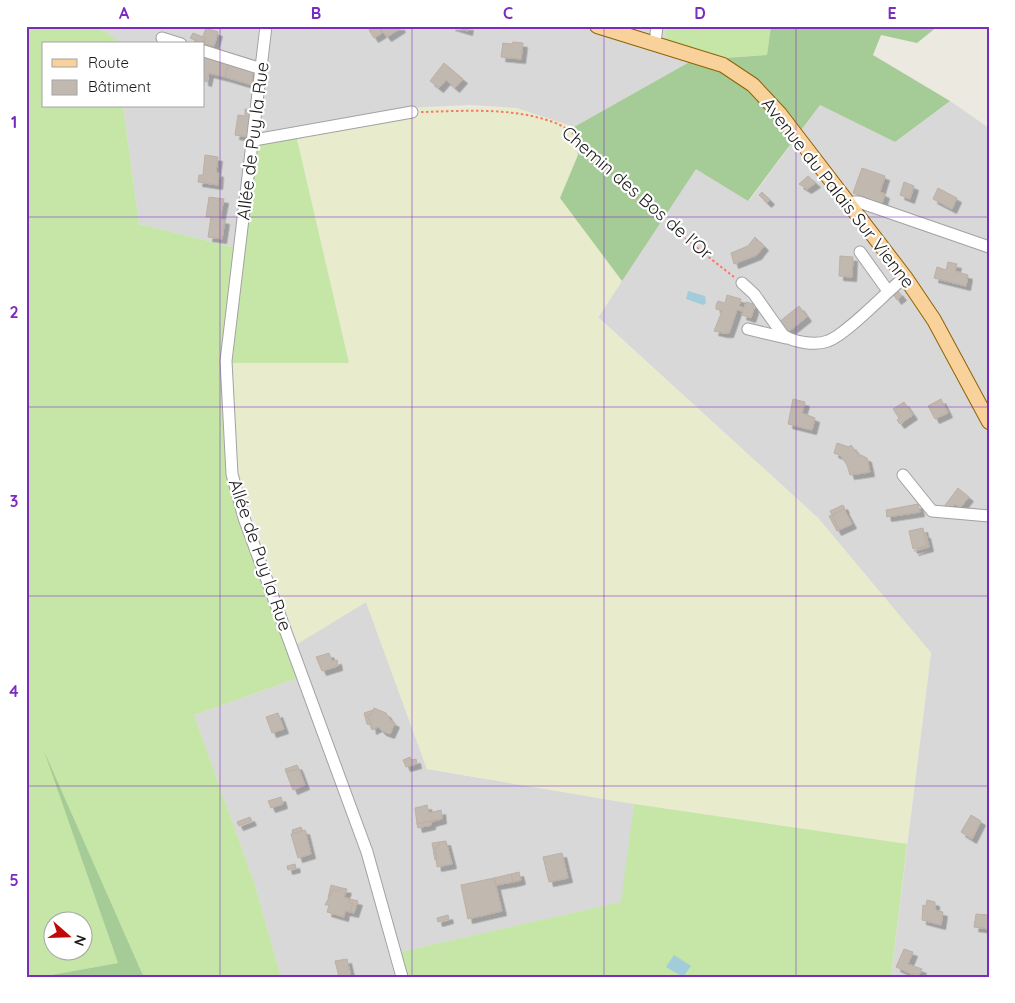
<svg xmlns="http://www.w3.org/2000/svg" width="1015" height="1003" font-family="Quicksand,sans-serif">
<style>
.residential{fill:#d9d8d8}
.farmland{fill:#e8ebcc}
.grass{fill:#c5e6a7;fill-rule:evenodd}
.forest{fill:#a5cb96}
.water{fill:#a2ccd9}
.building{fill:#c1b8b0;stroke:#bdafa4;filter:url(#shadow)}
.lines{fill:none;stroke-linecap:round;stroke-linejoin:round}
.minor-casing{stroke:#a2a2a2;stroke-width:13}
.major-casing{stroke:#8e6304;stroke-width:16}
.path{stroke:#f57a69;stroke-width:2;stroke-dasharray:2.5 2.5;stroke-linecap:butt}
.minor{stroke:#fff;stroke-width:11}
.major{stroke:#f9d19a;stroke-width:14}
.grid{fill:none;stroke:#7b2cbf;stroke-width:1;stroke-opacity:0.55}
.labels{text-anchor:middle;stroke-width:4.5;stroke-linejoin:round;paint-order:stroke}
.street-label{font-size:18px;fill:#1b1b1b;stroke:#fff}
.neatline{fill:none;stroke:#7b2cbf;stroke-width:2}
.grid-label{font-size:16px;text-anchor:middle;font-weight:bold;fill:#7b2cbf}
</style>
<defs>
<filter id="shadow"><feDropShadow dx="4.5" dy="4.5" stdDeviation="0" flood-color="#0004"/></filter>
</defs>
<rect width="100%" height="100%" fill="#ece9e1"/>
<g class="residential">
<path d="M95 26H259L249 142 236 248 139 224 123 106H204V44H118V41Z"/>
<path d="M269 26H577L693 60 574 127 516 108 470 105 405 108 258 143Z"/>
<path d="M616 26H666L665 41Z"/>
<path d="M950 101 989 128V977H891L931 653 818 518 598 317 696 168 749 201 820 105 895 142Z"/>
<path d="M366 602 427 769 634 804 622 902 400 952 365 833 297 644Z"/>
<path d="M298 678 360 848 395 977H281L255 885 194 715Z"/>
</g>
<path class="farmland" d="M405 108H516L574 127 578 155 561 198 622 281 598 318 818 518 931 653 907 844 634 804 427 769 366 602 297 644 239 474 232 363H349L296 135Z"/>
<g class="grass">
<path d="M26 26H95L119 41 118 44H44V106H123L139 224 236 248 221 362 227 477 298 678 194 715 255 885 281 977H144L47 759 118 963 40 977H26ZM52 920H82V950H52Z"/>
<path d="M666 26H771L767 55 718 58 665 41Z"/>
<path d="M296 135 349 363H232L256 147 258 143Z"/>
<path d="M634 804 907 844 891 977H407L400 952 621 902Z"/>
</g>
<g class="forest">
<path d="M771 26H938L917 43 881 35 873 55 950 101 895 142 820 105 748 201 696 169 622 281 560 198 578 155 574 127 693 60 767 55Z"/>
<path d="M44 751 142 973 144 977H40L118 963Z"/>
</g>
<g class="water">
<path d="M688 291 705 296 706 303 703 305 686 299Z"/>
<path d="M674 955 691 966 683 977 666 967Z"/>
</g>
<g class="building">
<path d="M375 26H378L382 33 374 38 369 30Z"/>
<path d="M378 26H400L401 28 387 37Z"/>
<path d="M451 26H469L468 31Z"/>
<path d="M206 28 218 32 214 46 203 44 206 38 203 36Z"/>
<path d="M193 33 206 38 203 44 190 38Z"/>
<path d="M513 42 523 43 521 59 501 57 503 43 512 44Z"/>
<path d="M204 54 229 61 225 77 209 73 207 82 204 81Z"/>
<path d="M229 61 253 68 252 85 225 77Z"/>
<path d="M444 63 463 79 455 88 446 80 439 88 430 81Z"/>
<path d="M245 109 252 110 248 137 235 135 238 115 245 116Z"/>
<path d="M205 155 218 157 216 172 219 173 218 185 198 182 199 175H203Z"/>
<path d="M862 168 885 176 880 192 885 194 882 204 853 193Z"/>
<path d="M808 176 816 183 807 189 799 184Z"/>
<path d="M904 182 914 186 910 199 900 195Z"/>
<path d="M938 188 957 198 952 209 933 199Z"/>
<path d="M762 192 770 200 767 203 759 195Z"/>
<path d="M209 197 224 199 220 219 225 220 222 239 208 237 211 217H206Z"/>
<path d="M755 237 764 246 757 255 734 264 731 253 748 246Z"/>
<path d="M840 256 853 257 852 277 839 276Z"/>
<path d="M948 262 957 264 955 271 968 275 966 286 934 278 937 267 946 270Z"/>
<path d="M898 291 902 296 897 300 893 294Z"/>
<path d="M727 295 741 299 739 306 744 308 746 302 753 304 754 309 751 318 742 315 743 311 737 310 729 333H723L714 331 722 311 716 309V305L718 301 725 303Z"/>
<path d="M799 306 807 317 787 333 779 322Z"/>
<path d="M793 399 805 402 802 413 815 418 812 430 788 424Z"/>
<path d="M941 399 948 413 935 419 928 406Z"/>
<path d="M904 402 913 415 900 424 897 420 899 418 893 409Z"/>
<path d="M837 443 849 447 851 445 860 457 861 455 867 458 870 472 850 475 847 465 841 456 834 453Z"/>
<path d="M958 488 969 497 960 508 955 504 952 508H943Z"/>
<path d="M918 504 920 512 887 517 886 510Z"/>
<path d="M843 505 845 509 832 515 830 511Z"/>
<path d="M844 509 852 524 839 530 832 515Z"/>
<path d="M832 515 839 530 837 531 829 516Z"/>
<path d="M923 528 927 546 913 549 909 531Z"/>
<path d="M924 534H926L929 547 914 551 927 546Z"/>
<path d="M329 653 332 661 337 660 338 666 322 671 316 657Z"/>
<path d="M374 708 386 713 391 721 395 723 390 734 382 731 378 727 372 730 371 723 367 716 371 715Z"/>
<path d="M373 710 371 715 367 716 371 723 370 725 367 724 364 713Z"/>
<path d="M278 713 284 729 272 733 266 717Z"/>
<path d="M410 757 411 760 416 759 417 764 406 767 403 760Z"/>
<path d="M297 765 299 769 286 772 285 769Z"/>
<path d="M299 769 305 785 293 790 286 772Z"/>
<path d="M281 797 283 804 271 808 268 801Z"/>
<path d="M427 805 429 813 441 810 442 819 417 824 415 808Z"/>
<path d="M971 815 981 821 972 839 961 832Z"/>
<path d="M250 817 252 821 239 826 237 822Z"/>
<path d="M442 819 431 822V825L418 828 417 824Z"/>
<path d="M301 827 303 831 293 834 292 830Z"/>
<path d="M305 830 311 854 298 858 291 834Z"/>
<path d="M446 841 452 864 437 867 435 847 439 846V842Z"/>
<path d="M439 842V846L435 847 437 860H435L432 843Z"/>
<path d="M562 853 568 878 549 882 543 857Z"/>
<path d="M295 864 296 868 288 870 287 866Z"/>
<path d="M519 872 521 880 513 882 511 874Z"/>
<path d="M511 874 513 882 496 885 494 878Z"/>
<path d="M494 878 502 911 468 919 461 885Z"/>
<path d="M331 885 342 888 338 891 333 890 331 896 328 898Z"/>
<path d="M342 888 347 889 344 897 350 899 349 903H353L350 912 345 911 344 917 327 912 329 905H325L333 890 338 891Z"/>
<path d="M350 899 358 901 354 913 350 912 353 903H349Z"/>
<path d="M927 900 935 902V910L943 912 941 925 922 920 923 905 926 906Z"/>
<path d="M988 911 989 929 974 927 976 914 988 915Z"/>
<path d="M448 915 449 919 438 922 437 918Z"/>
<path d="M904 949 913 952 908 964 922 969 918 977 896 967Z"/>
<path d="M347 959 351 977H339L335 961Z"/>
</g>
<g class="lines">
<g class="minor-casing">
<g id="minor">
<path d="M266 26 226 361 232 474 244 518 367 852 402 977"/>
<path d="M162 38 181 44"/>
<path d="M655 43 657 26"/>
<path d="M204 51 262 69"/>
<path d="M254 140 412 112"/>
<path d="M849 204 853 202H859L989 247"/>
<path d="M860 252 888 291"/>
<path d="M742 283 754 294 783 335C793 342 815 346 828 341 846 335 887 291 905 277"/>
<path d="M748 329 786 338"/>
<path d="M903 475 932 511 989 516"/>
</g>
</g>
<g class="major-casing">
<path id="major" d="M597 26 723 65 753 85 780 114 905 277 934 320 989 422"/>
</g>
<path class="path" d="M421 112C465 111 511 107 553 122 583 133 602 166 625 187 660 219 697 248 734 277"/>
<use href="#minor" class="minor"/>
<use href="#major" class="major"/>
</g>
<path class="grid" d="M220 26V977M412 26V977M604 26V977M796 26V977M26 217H989M26 407H989M26 596H989M26 786H989"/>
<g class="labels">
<g class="street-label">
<text transform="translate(253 141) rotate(-83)" y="6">Allée de Puy la Rue</text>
<text transform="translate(637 193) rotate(41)" y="6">Chemin des Bos de l'Or</text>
<text transform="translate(838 193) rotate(52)" y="6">Avenue du Palais Sur Vienne</text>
<text transform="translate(260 555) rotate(71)" y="6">Allée de Puy la Rue</text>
</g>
</g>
<rect width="1015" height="1003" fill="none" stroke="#ffffff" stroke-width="55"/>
<rect x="42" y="42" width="162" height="65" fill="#ffffff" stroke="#a4a4a4"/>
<rect x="52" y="59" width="25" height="8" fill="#f9d19a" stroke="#a4a4a4"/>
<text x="88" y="68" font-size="15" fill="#1b1b1b">Route</text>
<rect x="52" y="80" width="25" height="15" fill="#c1b8b0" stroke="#a4a4a4"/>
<text x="88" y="92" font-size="15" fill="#1b1b1b">Bâtiment</text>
<g transform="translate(68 936) rotate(110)"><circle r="24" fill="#ffffff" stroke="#a4a4a4"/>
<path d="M0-4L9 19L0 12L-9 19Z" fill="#c00906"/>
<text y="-8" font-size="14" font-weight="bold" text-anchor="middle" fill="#1b1b1b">N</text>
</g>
<rect x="28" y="28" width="960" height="948" class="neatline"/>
<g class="grid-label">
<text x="124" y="19">A</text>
<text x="316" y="19">B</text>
<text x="508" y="19">C</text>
<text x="700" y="19">D</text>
<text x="892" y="19">E</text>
<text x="14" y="128">1</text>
<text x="14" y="318">2</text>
<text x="14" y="507">3</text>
<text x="14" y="697">4</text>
<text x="14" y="886">5</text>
</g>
</svg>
